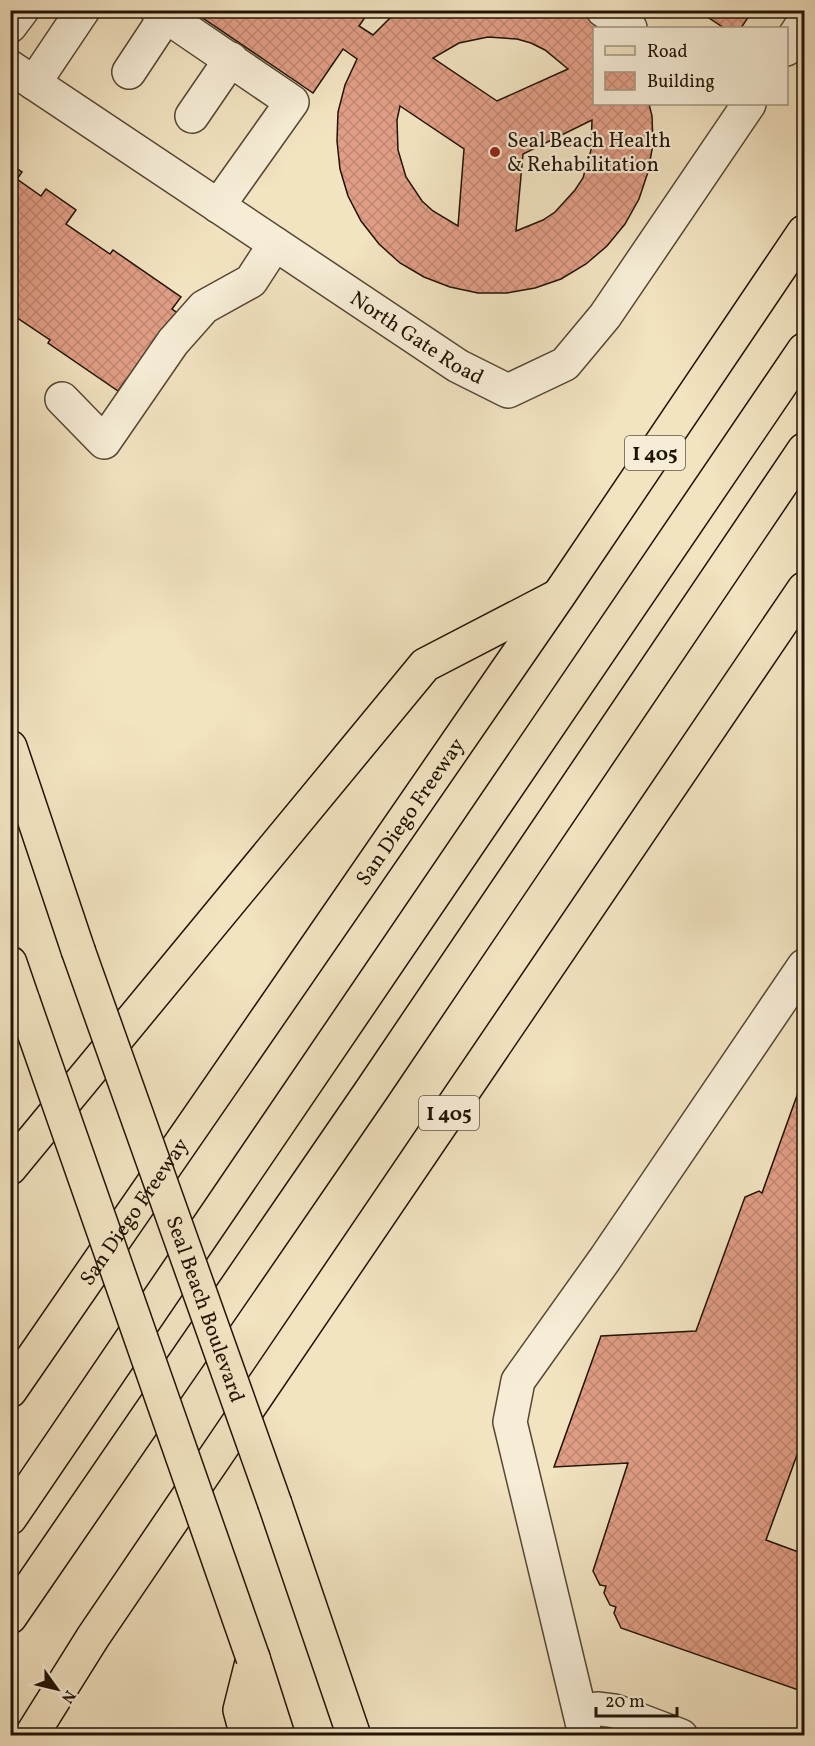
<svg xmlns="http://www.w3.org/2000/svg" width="815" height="1746" font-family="Vollkorn,serif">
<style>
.building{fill:url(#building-cross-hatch);stroke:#211304;stroke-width:1.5;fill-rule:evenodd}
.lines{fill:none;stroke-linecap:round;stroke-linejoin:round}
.minor-casing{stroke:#554733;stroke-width:36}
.major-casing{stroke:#211304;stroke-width:36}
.highway-casing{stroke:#211304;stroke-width:36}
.minor{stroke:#f7edd7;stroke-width:33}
.major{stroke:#f2e3c1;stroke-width:33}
.highway{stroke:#f2e3c1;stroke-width:33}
.major-bridge-casing{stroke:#211304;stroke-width:36;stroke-linecap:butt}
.major-bridge{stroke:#f2e3c1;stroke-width:33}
.poi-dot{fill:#8f2418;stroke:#f7edd7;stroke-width:2}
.labels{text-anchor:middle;stroke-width:4.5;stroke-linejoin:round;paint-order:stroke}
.shield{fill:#f7edd7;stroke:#615443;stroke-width:1.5}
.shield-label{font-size:20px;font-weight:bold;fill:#211304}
.poi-label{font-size:21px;fill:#211304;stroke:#f7edd7;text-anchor:start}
.street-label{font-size:21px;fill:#211304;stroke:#f7edd7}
</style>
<defs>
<pattern id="building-cross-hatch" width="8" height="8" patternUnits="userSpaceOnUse" patternTransform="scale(1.5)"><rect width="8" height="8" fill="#e19e86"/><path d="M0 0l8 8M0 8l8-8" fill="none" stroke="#c18772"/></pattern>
</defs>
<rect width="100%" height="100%" fill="#f2e3c1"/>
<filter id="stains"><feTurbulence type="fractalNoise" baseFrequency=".00333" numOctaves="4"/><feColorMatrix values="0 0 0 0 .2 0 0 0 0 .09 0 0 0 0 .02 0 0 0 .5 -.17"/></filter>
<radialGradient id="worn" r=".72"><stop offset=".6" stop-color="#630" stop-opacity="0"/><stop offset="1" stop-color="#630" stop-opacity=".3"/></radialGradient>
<g class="building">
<path d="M191 10H370L359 26 373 35 398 10H592L611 28H594V104H649L652 116 653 144 648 172 639 199 625 224 607 246 586 264 561 279 535 288 507 293H478L450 287 424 277 400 263 379 244 361 221 348 196 340 169 337 141 338 112 345 85 357 59 343 49 313 93ZM488 37 517 39 531 43 545 50 568 69 497 101 433 58 459 43ZM400 106 464 149 458 226 433 211 422 201 406 177 398 150 397 120ZM592 120 591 150 583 178 575 190 555 212 543 220 516 231 523 154Z"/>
<path d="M697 10H753L741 28H724Z"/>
<path d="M10 164 22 172 17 179 41 196 46 189 76 210 66 224 110 254 113 250 181 297 172 309 179 314 130 385 125 381 118 391 48 343 50 340 10 313Z"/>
<path d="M804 1076V1455H797L766 1540 804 1554V1692L621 1628 614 1613 616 1607 610 1605 604 1593 606 1586 600 1585 593 1571 628 1463 554 1467 601 1336 696 1331 745 1197 759 1191 762 1193Z"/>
</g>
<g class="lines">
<g class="minor-casing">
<g id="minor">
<path d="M157 10 292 102 218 206"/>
<path d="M603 10 630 28"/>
<path d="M10 26 22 10"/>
<path d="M786 49 804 22"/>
<path id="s1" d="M10 67 458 366 508 391 565 364 605 316 749 104"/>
<path d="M129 72 166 16"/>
<path d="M34 83 83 10"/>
<path d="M192 116 231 59"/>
<path d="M62 399 104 442 173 342 204 307 251 281 275 244"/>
<path d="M580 1711 599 1709 615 1711 681 1736"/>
<path d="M584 1730 510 1422 518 1381 605 1259 804 966"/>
</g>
</g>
<g class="major-casing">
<g id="major">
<path d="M10 747 78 950"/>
<path d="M10 963 23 1001"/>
<path d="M275 1504 354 1736"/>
<path d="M253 1658 278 1736"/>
</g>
</g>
<g class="highway-casing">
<g id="highway">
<path d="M10 1168 425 665 556 597"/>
<path id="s2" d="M10 1391 559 595 804 232"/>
<path d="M10 1518 804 350"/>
<path d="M10 1617 373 1088 804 450"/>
<path d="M31 1736 93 1637 804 589"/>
<path d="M247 1736 240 1710 253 1658"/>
</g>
</g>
<use href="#minor" class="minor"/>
<use href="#major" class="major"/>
<use href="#highway" class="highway"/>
<g class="major-bridge-casing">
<g id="major-bridge">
<path id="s3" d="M78 950 275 1504"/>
<path d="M23 1001 253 1658"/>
</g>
</g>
<use href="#major-bridge" class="major-bridge"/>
</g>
<circle class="poi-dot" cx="495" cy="152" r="6"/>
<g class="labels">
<g class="shield">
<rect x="625" y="436" width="60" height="34" rx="4.5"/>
<rect x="419" y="1096" width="60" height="34" rx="4.5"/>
</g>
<g class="shield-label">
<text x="655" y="460">I 405</text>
<text x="449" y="1120">I 405</text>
</g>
<g class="poi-label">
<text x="507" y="147">Seal Beach Health<tspan x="507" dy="24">&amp; Rehabilitation</tspan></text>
</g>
<g class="street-label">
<text dy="7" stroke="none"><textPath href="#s1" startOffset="489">North Gate Road</textPath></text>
<text dy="7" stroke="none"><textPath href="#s2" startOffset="704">San Diego Freeway</textPath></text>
<text dy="7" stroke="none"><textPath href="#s2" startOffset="218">San Diego Freeway</textPath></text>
<text dy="7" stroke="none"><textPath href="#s3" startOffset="381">Seal Beach Boulevard</textPath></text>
</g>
</g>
<rect width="815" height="1746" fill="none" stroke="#f2e3c1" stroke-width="36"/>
<rect x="12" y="12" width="791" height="1722" fill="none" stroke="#211304" stroke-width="3"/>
<rect x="18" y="18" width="779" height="1710" fill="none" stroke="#211304" stroke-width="1.5"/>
<rect x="593" y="27" width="195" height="78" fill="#f7edd7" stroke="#a19683" stroke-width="1.5"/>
<rect x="605" y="46" width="30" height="9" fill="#f2e3c1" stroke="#a19683" stroke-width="1.5"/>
<text x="647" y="57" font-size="18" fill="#211304">Road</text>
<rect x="605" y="72" width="30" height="18" fill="url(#building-cross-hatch)" stroke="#a19683" stroke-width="1.5"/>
<text x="647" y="87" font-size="18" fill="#211304">Building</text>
<g transform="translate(57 1689) rotate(124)" stroke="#f7edd7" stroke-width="4.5" paint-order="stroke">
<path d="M0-4.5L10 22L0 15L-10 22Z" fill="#211304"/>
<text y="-9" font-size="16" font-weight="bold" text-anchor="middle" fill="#211304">N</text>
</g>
<path d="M596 1707v9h81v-9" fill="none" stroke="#211304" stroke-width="3"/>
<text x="605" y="1707" font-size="18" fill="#211304" stroke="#f7edd7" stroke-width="4.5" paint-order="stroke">20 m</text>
<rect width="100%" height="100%" filter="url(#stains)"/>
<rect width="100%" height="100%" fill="url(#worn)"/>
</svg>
